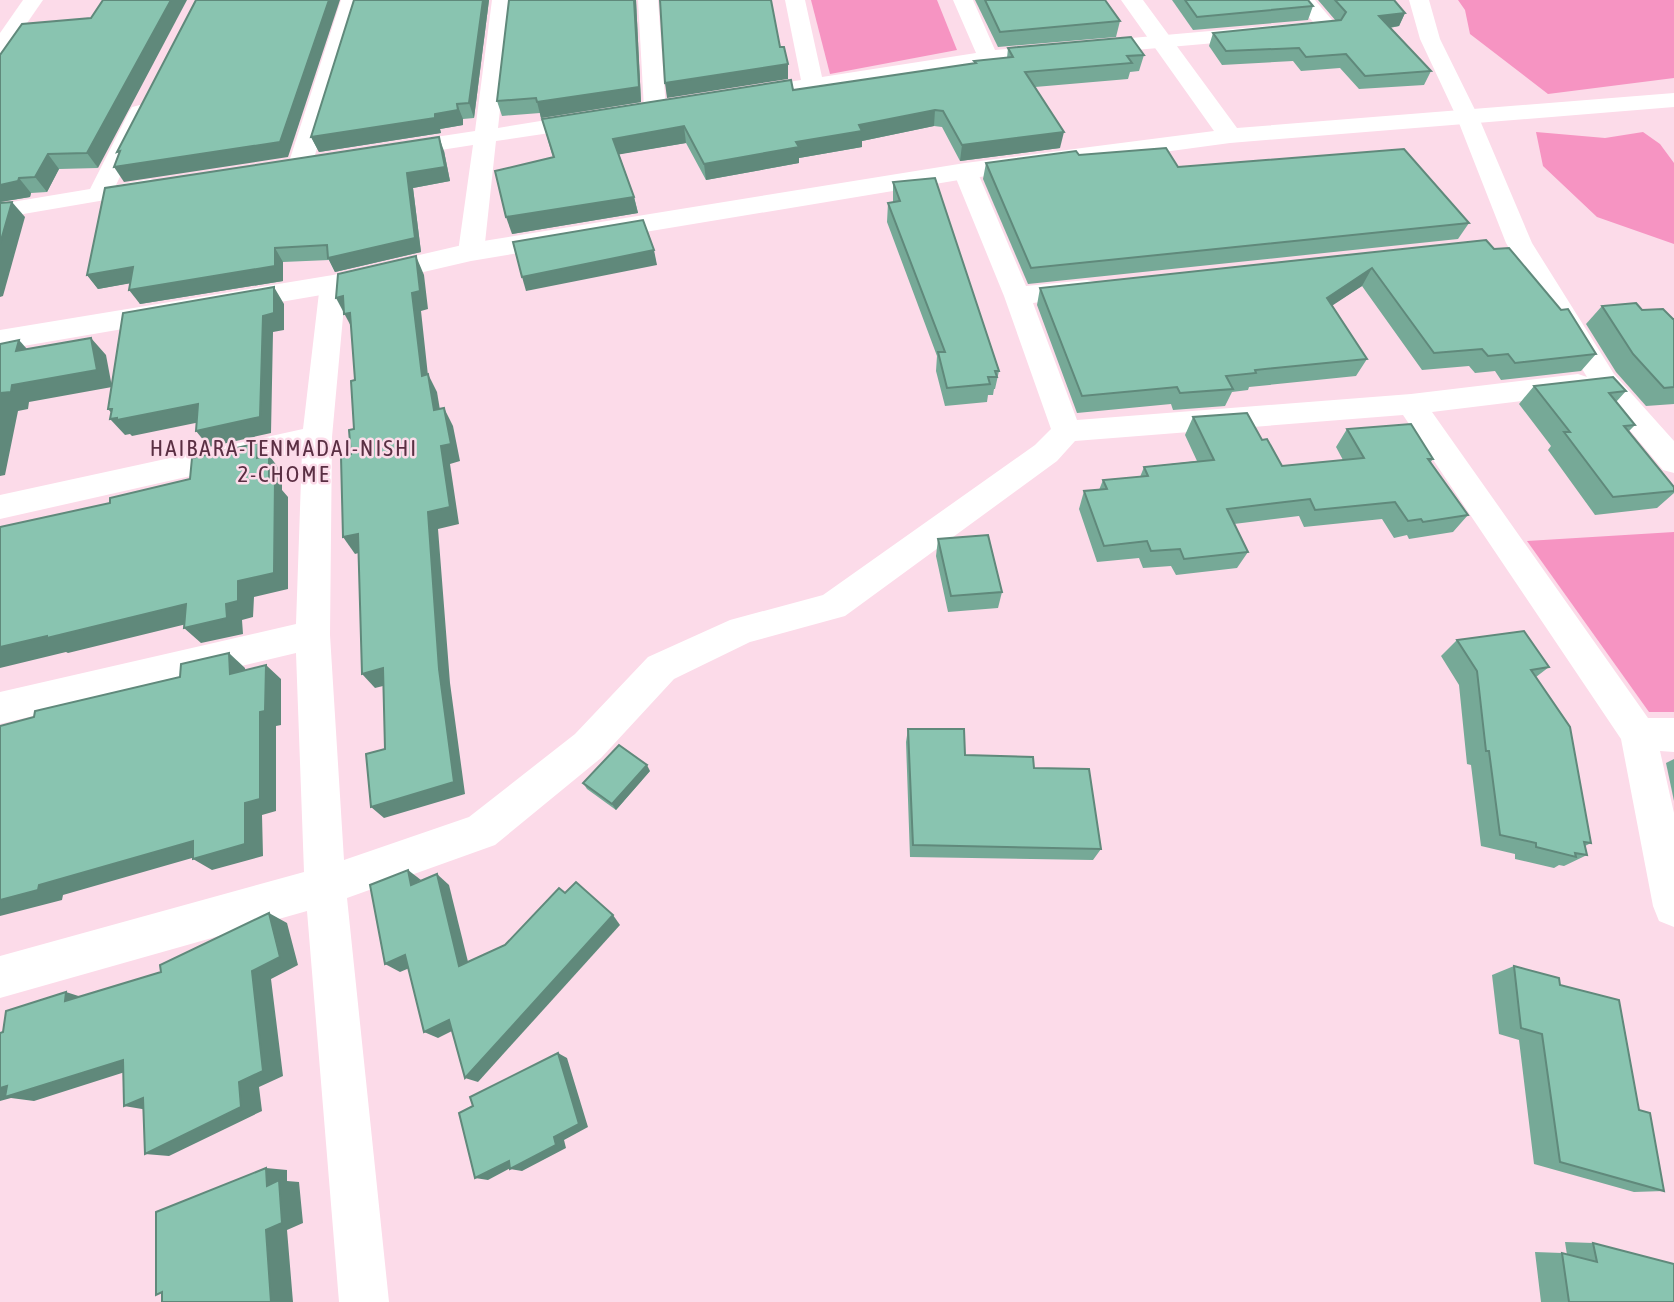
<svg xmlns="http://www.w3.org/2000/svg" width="1674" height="1302" font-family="'Asap Condensed',sans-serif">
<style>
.green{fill:#f694c2}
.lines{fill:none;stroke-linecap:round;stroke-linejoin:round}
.minor{fill:#fff;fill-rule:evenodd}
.tertiary{fill:#fff;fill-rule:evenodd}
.wall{fill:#76a997}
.shaded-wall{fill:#60897b}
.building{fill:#89c4b0;stroke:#60897b;stroke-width:2}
.labels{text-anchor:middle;stroke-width:5;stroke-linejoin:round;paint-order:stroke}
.neighbourhood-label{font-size:23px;letter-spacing:2px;fill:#5a2f43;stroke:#fcdbe9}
</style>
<rect width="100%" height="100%" fill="#fcdbe9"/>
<g class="green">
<path d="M811 0H937L957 50 830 74Z"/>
<path d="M1458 0H1674V78L1548 94 1470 34 1465 10Z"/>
<path d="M1536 132 1605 138 1643 132 1660 144 1674 163V244L1597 217 1543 166Z"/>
<path d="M1674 532V712H1649L1527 541Z"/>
</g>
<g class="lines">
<g class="minor">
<path d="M23 0H43L7 52 0 54V33Z"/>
<path d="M341 0H361L312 165 308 170H292L288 165Z"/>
<path d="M492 0H512L498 128 590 113 598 115 601 120 598 125 590 127 496 141 484 252 480 258 471 260 462 258 458 252 473 145 396 157 388 155 385 150 388 145 396 143 475 131Z"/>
<path d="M638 0H658L666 109 663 114H647L644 109Z"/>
<path d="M785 0H805L822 77 976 53 953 0H973L995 50 1313 22 1294 0H1315L1338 27 1335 31 1328 33 988 63 745 101 737 100 734 95 737 90 801 80Z"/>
<path d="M1409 0H1429L1440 39 1479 118 1532 243 1614 374 1674 441V473L1663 470 1592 385 1588 391 1578 394 1432 412 1648 718H1674V752L1660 751 1674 813V927L1659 921 1653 906 1621 739 1403 415 1075 441 1057 461 845 616 750 642 674 679 601 758 495 845 347 898 389 1302H339L307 911 0 998V956L304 872 296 653 0 724V692L296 624 302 451 0 519V495L303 429 320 284 324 278 333 276 342 278 346 284 332 437 330 635 344 860 469 817 575 734 648 657 730 620 823 595 1035 445 1051 429 1004 296 953 171 957 166H973L977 171 1026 286 1087 280 1096 282 1100 288 1096 294 1033 303 1077 420 1411 394 1578 374 1587 377 1506 243 1457 118 1420 39Z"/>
<path d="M140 105 148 107 151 112 116 185 150 179 158 181 162 186 158 191 0 218V204L90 189 129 112 132 107Z"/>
</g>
<path class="tertiary" d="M1121 0H1143L1237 128 1674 93V107L1230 143 965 179 471 261 333 293 0 350V330L333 275 471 243 965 163 1214 131Z"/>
</g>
<g class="wall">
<path d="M354 0H489L474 118 463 119V125L440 129 441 133 319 152 311 137Z"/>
<path d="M636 0 641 102 541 118 540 113 502 116 497 101Z"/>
<path d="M975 0H1105L1120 21 1116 37 998 47Z"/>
<path d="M1172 0H1308L1313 6 1308 20 1193 30Z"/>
<path d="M1318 0H1394L1405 13 1399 26 1390 28 1431 71 1424 85 1359 89 1340 68 1301 71 1293 61 1222 65 1209 46 1213 33 1336 21Z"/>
<path d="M22 24 98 168 59 169 47 192 31 193 30 197 0 202V55Z"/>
<path d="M1008 48 1144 55 1139 71 1130 72 1128 79 1035 87 1060 148 960 161 942 127 934 126 862 141V147L799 158V163L706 180 686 143 619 154 634 197 638 213 512 234 553 158 542 119 793 90 974 64V61L1007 58Z"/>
<path d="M444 151 450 181 413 188 421 252 335 272 329 260 283 262V281L140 304 130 283 98 289 87 275Z"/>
<path d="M1079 155 1178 167 1469 223 1458 239 1028 284 983 179 986 163Z"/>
<path d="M893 182 999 371 995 389H994L993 395H988L987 402 945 406 936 371 937 356 887 222 888 203 893 202Z"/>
<path d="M1494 249 1596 354 1581 371 1501 380 1495 371 1475 373 1469 366 1422 370 1362 286 1332 305 1367 359 1356 376 1249 387 1248 390 1232 392 1225 406 1173 410 1171 404 1077 413 1037 305 1040 288Z"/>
<path d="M1602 306 1674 319V404L1646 406 1616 372 1586 324Z"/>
<path d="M1534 386 1626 391 1616 402 1635 425 1629 431 1674 487V493L1657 508 1595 515 1548 450 1551 446 1519 404Z"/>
<path d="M1193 417 1262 440 1282 466 1343 460 1336 447 1347 429 1433 459 1430 463 1468 515 1453 532 1409 539 1407 535 1394 538 1382 519 1304 527 1299 516 1234 524 1248 552 1237 568 1176 575 1171 566 1143 568 1139 558 1097 562 1079 509 1084 491 1099 490 1103 480 1140 477 1144 467 1197 461 1185 435Z"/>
<path d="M938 539 1002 592 998 608 948 612 936 556Z"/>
<path d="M1457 640 1549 667 1536 677 1591 843 1585 846 1587 855 1564 866 1559 865 1554 868 1515 859V854L1481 846 1471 765 1467 764 1459 685 1441 656Z"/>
<path d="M908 729 965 755 1034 768 1101 849 1093 860 910 857 906 742Z"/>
<path d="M1674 759V801L1666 763Z"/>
<path d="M650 771 616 810 587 789 583 783Z"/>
<path d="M1514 966 1560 985 1639 1110 1664 1191 1634 1192 1534 1164 1519 1040 1499 1034 1492 975Z"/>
<path d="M1565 1242 1593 1243 1674 1302H1541L1535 1252 1562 1253 1567 1255Z"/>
</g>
<g class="shaded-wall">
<path d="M171 0H187L98 168 87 153Z"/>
<path d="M329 0H340L288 157 124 182 114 167Z"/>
<path d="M483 0H489L474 118 469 103Z"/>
<path d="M634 0H636L641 102 541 118 537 102Z"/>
<path d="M1405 13 1399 26 1373 30 1379 16Z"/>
<path d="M788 64V79L667 98 665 83Z"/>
<path d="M457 104 463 119V125L440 129 441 133 319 152 311 137 435 114Z"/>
<path d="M935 110 934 126 862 141V147L799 158V163L706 180 704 164 796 142 859 125Z"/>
<path d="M684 126 686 143 616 155 613 139Z"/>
<path d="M1064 132 1060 148 960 161 962 145Z"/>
<path d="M439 137 444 151 450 181 413 188 421 252 335 272 328 258 407 173Z"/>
<path d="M48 154 59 169 47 192 35 177Z"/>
<path d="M19 178 31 193 30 197 0 202V185Z"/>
<path d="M634 197 638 213 512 234 506 217Z"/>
<path d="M12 202 25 217 3 296 0 297V244Z"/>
<path d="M275 248 283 262V281L140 304 129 290Z"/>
<path d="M654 250 657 265 526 291 522 277Z"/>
<path d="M416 256 424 275 428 309 421 311 430 394 422 376 412 293Z"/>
<path d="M133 267 143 281 98 289 87 275Z"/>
<path d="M1372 268 1362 286 1318 315 1327 298Z"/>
<path d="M274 287 284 304V330L273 332 271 433 209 447 196 431 263 316Z"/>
<path d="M343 296 353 315 354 332 336 298Z"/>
<path d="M91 338 106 355 112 387 29 402 28 409 18 411 5 475 0 476V393L12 385Z"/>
<path d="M19 340 35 358 16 351Z"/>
<path d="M428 374 437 392 443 428 434 410Z"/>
<path d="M198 404 210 420 132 436 130 434 125 435 110 419 116 418 108 409Z"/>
<path d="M444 408 453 426 460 461 450 464 459 524 438 529 450 683 465 794 384 818 371 807 439 669 428 512 441 446Z"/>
<path d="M258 443 269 458V455L282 473V490L288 497V589L254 597 253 617 242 620 243 634 201 643 184 628 226 604 238 581 269 480 257 458Z"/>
<path d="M358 534 369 550 355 554 343 537Z"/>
<path d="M186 604 203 620 68 653 66 652 0 668V647Z"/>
<path d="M229 653 245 668 247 688 230 674Z"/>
<path d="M266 665 281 679V725L276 726V811L262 815 263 856 212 870 193 859 245 803 260 712Z"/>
<path d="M383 668 395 683 375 688 362 674Z"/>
<path d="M647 765 650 771 616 810 612 804Z"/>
<path d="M193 841 213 852 63 895 62 900 0 916V900L39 885Z"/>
<path d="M408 870 421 880 411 885Z"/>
<path d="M437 874 449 885 471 974 459 966Z"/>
<path d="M269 913 287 923 298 965 271 979 283 1076 259 1087 262 1111 169 1156 145 1154 252 971Z"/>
<path d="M613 915 620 925 478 1082 465 1078Z"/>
<path d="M405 955 419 964 400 972 385 964Z"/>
<path d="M66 992 91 1000 65 1001Z"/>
<path d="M449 1020 462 1026 438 1038 424 1032Z"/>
<path d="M558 1053 567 1058 588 1127 564 1140 566 1148 522 1171 510 1169 554 1137Z"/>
<path d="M123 1060 147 1065 34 1101 11 1098 0 1101V1088Z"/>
<path d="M143 1098 148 1110 124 1106Z"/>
<path d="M509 1161 520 1163 488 1180 475 1178Z"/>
<path d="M266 1168 287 1170V1181L299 1182 303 1223 287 1230 293 1302H271L266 1230Z"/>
</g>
<g class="building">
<path d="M103 0H171L87 153 48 154 35 177 19 178 18 181 0 185V55L22 24 91 18Z"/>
<path d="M196 0H329L280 142 114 167 120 151 117 152Z"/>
<path d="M354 0H483L469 103 457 104 458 110 435 114V118L311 137Z"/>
<path d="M509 0H634L639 87 537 102 536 98 497 101Z"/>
<path d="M660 0H771L780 47H784L788 64 665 83Z"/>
<path d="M985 0H1105L1120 21 1000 32Z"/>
<path d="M1185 0H1308L1313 6 1197 17Z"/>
<path d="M1335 0H1394L1405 13 1379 16 1431 71 1365 76 1346 54 1306 57 1299 48 1226 51 1213 33 1341 20 1346 12Z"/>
<path d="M1131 37 1144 55 1127 56 1132 63 1025 72 1064 132 962 145 943 111 935 110 859 125 862 131 796 142 799 147 704 164 684 126 613 139 634 197 506 217 495 171 554 157 542 119 791 80 793 90 976 63 974 61 1013 57 1008 48Z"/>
<path d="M439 137 445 167 407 173 415 238 328 258 327 245 275 248V266L129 290 133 267 87 275 105 188Z"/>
<path d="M1166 148 1178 167 1404 149 1469 223 1031 268 986 163 1076 151 1079 155Z"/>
<path d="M935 178 999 371H995L997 377H988L990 384 947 388 938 352H945L888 203 900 201 893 182Z"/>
<path d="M12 202 0 244V203Z"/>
<path d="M643 220 654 250 522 277 513 242Z"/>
<path d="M1486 240 1494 249 1509 248 1561 310 1568 309 1596 354 1515 363 1508 354 1488 356 1482 349 1434 353 1372 268 1327 298 1367 359 1255 370 1256 373 1226 376 1233 389 1180 393 1177 387 1082 396 1040 288Z"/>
<path d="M416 256 420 291 412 293 422 376 428 374 434 410 444 408 451 444 441 446 450 507 428 512 439 669 454 782 371 807 366 754 385 749 383 668 362 674 358 534 343 537 341 457 351 454 349 430 354 429 351 381 355 380 350 313 344 314 343 296 336 298 338 274Z"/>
<path d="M274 287V313L263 316 260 417 196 431 198 404 117 420V418L110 419 112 409H108L123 313Z"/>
<path d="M1636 303 1642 310 1663 309 1673 319H1674V387L1664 388 1633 354 1602 306Z"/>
<path d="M91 338 97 370 12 385 11 392 0 393V395V344L19 340 16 351Z"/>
<path d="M1613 377 1626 391 1609 393 1635 425 1624 426 1674 487V491L1613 497 1564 432H1570L1534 386Z"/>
<path d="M1247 413 1262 440 1267 439 1282 466 1364 458 1347 429 1411 424 1433 459H1428L1468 515 1423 522 1421 519 1408 521 1395 502 1315 510 1310 499 1227 509 1248 552 1184 559 1180 549 1151 551 1147 541 1104 546 1084 491 1107 489 1103 480 1148 476 1144 467 1214 460 1193 417Z"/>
<path d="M258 443 257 458 269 455V480L275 479 274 573 238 581V601L226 604 227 618 184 628 186 604 47 638V636L0 647V527L110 503V498L190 479 192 458Z"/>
<path d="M988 535 1002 592 951 596 938 539Z"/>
<path d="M1524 631 1549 667 1531 670 1570 727 1591 843 1584 842 1587 855 1575 853 1576 857 1536 847V843L1500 835 1489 751H1486L1477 671 1457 640Z"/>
<path d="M229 653 230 674 266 665 265 711 260 712V799L245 803V844L193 859V841L39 885 38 890 0 900V726L34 717 35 711 180 677 181 664Z"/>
<path d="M908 729H964L965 755 1033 757 1034 768 1089 769 1101 849 913 845Z"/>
<path d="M619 745 647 765 612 804 583 783Z"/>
<path d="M408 870 411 885 437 874 459 966 505 945 559 888 565 893 576 882 613 915 465 1078 449 1020 424 1032 405 955 385 964 370 885Z"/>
<path d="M269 913 280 957 252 971 263 1071 239 1082 241 1107 145 1154 143 1098 124 1106 123 1060 5 1097 7 1086 0 1088V1033L3 1032 6 1011 66 992 65 1001 161 972 160 965Z"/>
<path d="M1514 966 1559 978 1560 985 1619 1000 1639 1110 1650 1113 1664 1191 1560 1162 1542 1034 1521 1028Z"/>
<path d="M558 1053 579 1124 554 1137 556 1145 510 1169 509 1161 475 1178 459 1113 473 1106 470 1097Z"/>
<path d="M266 1168 267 1186 279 1180 282 1223 266 1230 271 1302H162V1292L156 1295V1212Z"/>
<path d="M1593 1243 1674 1264V1302H1569L1562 1253 1597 1262Z"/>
</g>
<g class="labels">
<g class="neighbourhood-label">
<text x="284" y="456">HAIBARA-TENMADAI-NISHI<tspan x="284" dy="26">2-CHOME</tspan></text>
</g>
</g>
</svg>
